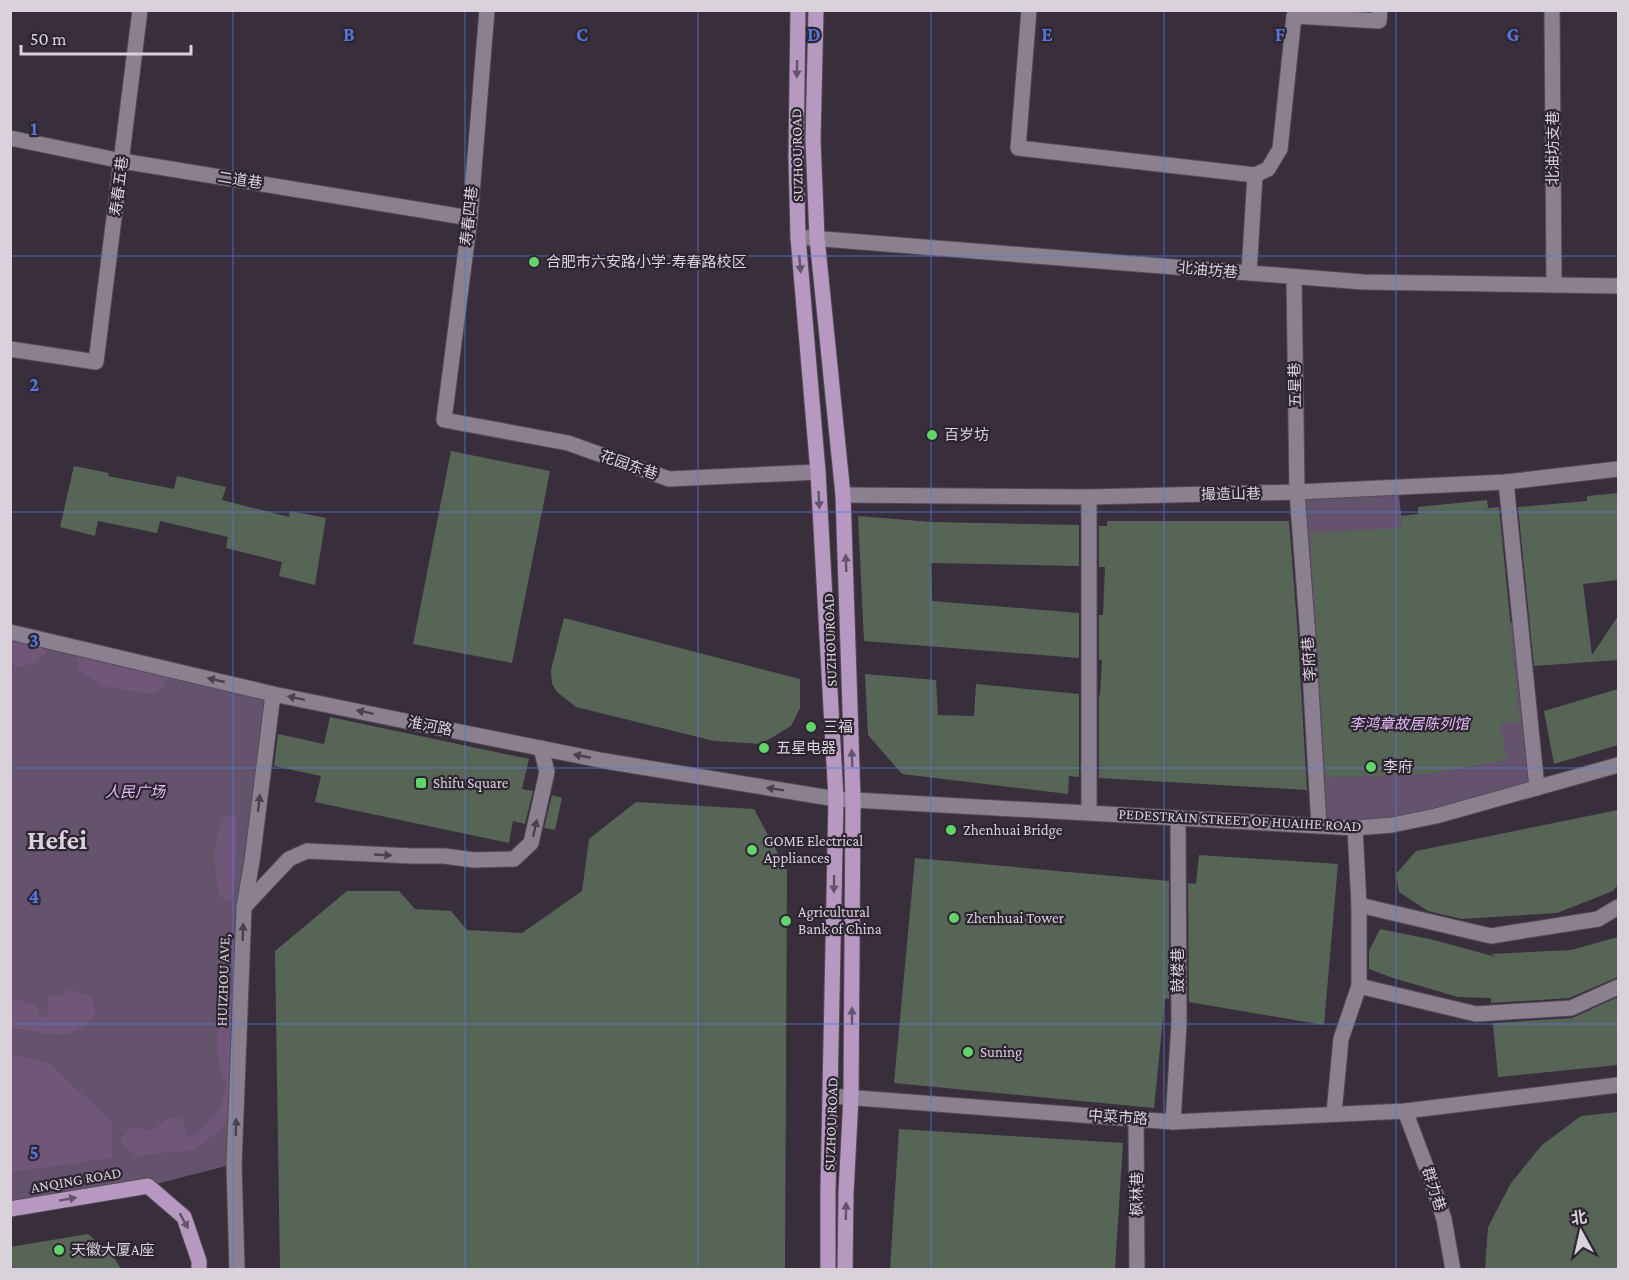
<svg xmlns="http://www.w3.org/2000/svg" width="1629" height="1280" font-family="'Crimson Pro','Noto Sans SC',serif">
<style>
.green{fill:#65526c}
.forest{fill:#705679}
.building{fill:#576557}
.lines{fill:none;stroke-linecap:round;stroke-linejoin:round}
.minor-casing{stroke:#544b57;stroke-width:17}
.major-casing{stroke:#544b57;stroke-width:17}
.minor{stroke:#8b8090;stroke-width:15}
.major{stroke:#b698c1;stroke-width:15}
.oneway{fill:#64536b}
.oneway2{fill:#4a404e}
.grid{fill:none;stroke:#5576d9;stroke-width:1.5;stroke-opacity:0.55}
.poi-dot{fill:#62d469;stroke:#2e2532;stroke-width:2}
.labels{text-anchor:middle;stroke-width:4.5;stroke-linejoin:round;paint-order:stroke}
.street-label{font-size:15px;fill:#d9d2db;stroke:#2e2532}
.poi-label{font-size:15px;fill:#d9d2db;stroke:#2e2532;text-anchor:start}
.park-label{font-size:15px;font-style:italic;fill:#e9bdf9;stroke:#2e2532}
.town-label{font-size:27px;font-weight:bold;fill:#d9d2db;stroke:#2e2532}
.grid-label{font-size:20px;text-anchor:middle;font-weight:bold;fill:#5576d9;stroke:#2e2532;stroke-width:4.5;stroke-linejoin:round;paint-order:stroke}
</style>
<rect width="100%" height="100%" fill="#382e3c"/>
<g class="green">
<path d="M1398 487 1414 630 1520 622 1537 788 1436 815 1319 826 1297 492Z"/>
<path d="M11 632 273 694 252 861 234 1164 148 1186 11 1209Z"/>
</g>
<g class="forest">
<path d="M16 640 41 644 47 653 36 663 15 668 11 657 10 641Z"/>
<path d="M93 655 170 674 163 688 151 694 101 686 79 670 77 656Z"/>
<path d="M235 814 237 819 235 888 230 902 220 897C214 872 210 839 225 817Z"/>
<path d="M227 984 236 1001 233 1112 219 1132 193 1150 136 1156 120 1141 131 1127 152 1131 165 1120 177 1117 184 1121 187 1136 196 1135 212 1118 220 1107 226 1088 217 1055V995Z"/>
<path d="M68 989 92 997 95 1015C89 1020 83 1027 77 1031 59 1041 30 1028 11 1028V993L13 998 36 1005 40 1018 49 1012 48 997 65 995Z"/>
<path d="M10 1054 49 1063 112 1122 113 1158 11 1172Z"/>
</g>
<g class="building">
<path d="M451 451 550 471 512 663 413 644Z"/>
<path d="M74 466 109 473 108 476 174 489 177 476 226 487 222 500 289 517 290 511 326 518 315 585 279 576 282 562 226 548 228 537 160 521 157 533 98 521 95 536 60 527Z"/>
<path d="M1618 493V580L1583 584 1592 655 1618 616V660L1534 666 1518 507 1587 501V496Z"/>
<path d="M1487 500 1488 508 1499 507 1520 722 1500 724 1507 760 1428 774 1326 778 1310 533 1402 528 1401 516 1418 514V507Z"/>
<path d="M858 516 932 522 1079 525V566L931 563 932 601 1079 613V658L864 641Z"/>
<path d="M1107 521H1289L1298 638 1307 790 1099 778V695L1100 696 1102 660H1099V615H1103L1105 567H1099V526H1107Z"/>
<path d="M564 618 800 679V708L791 726 761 744 714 741 576 707 557 692 552 684 551 670Z"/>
<path d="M865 674 936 680 938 715 974 716 976 684 1079 694V777L1069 776 1068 794 902 774 868 735Z"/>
<path d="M1618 689V745L1554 764 1544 711Z"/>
<path d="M330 717 529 759 522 789 533 791 525 824 513 821 509 843 315 802 321 776 274 766 278 734 324 744Z"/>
<path d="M552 795 562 798 555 830 544 828Z"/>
<path d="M636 802 754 809 787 870 785 1269H280L275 951 347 891H399L415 909 451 911 467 930 522 933 582 891 589 839Z"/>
<path d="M1618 810V885L1613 891 1557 913 1462 919 1428 911 1399 892 1396 874 1416 851Z"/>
<path d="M1199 855 1338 864 1324 1025 1189 1002 1188 883 1196 884Z"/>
<path d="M915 858 1169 881V999L1165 998 1154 1108 894 1083Z"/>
<path d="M1380 929 1434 940 1496 957 1491 954 1571 950 1618 937V977L1569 998 1491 1003V998L1458 997 1393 978 1369 969V951Z"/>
<path d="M1618 997V1065L1498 1077 1493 1023 1572 1018Z"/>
<path d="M1618 1112V1269H1485L1488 1227 1511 1183 1542 1145 1581 1116Z"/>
<path d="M899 1129 1123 1143 1115 1269H890Z"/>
<path d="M88 1234 112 1254 121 1269H10V1247Z"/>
</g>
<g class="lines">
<g class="minor-casing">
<g id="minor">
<path d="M487 10 470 218 444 420 568 443 669 479 818 472"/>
<path d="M1029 10 1018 148 1255 175 1268 169 1280 149 1294 16 1379 21 1380 10"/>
<path d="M1552 10 1554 285"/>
<path d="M10 138 122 161 470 218"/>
<path d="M798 237 1363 282 1618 286"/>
<path d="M1249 273 1255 175"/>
<path d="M1294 277 1297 492 1308 637 1319 826"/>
<path d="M10 349 96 362 140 10"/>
<path d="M1506 482 1537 788"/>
<path d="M843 495 1089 497 1297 492 1506 482 1618 469"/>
<path d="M10 632 273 694 420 724 605 761 836 799 1355 828 1392 825 1436 816 1618 765"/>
<path d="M1089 812V497"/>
<path d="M1359 905 1491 936 1598 919 1618 907"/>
<path d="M244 907 289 859 307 851 412 856H444L474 860 514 859 531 843 547 772 541 748"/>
<path d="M1359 986 1476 1014 1571 1008 1618 987"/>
<path d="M831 1096 1173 1122 1405 1111 1618 1085"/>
<path d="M1405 1111 1430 1177 1444 1219 1453 1270"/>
<path d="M1334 1113 1341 1039 1359 986V905L1355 828"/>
<path d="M1136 1119 1137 1270"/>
<path d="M1173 1122 1179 1024 1178 818"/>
<path d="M237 1270 234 1164 244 907 252 861 273 694"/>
</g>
</g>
<g class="major-casing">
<g id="major">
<path d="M798 10 796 157 798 237 818 472 836 799 828 1191V1270"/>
<path d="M816 10 813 140 817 238 843 495 853 799 851 1097 846 1193 845 1270"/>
<path d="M10 1209 148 1186 184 1217 199 1261V1270"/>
</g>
</g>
<use href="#minor" class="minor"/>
<use href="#major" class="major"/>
</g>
<defs><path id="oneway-solid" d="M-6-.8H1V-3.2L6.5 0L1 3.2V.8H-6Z" transform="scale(1.5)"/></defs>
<g class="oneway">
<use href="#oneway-solid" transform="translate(797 69) rotate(91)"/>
<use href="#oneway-solid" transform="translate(800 264) rotate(85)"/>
<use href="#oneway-solid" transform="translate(819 500) rotate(87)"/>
<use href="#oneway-solid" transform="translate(846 563) rotate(-92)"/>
<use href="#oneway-solid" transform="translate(852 758) rotate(-92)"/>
<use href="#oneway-solid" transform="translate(834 884) rotate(91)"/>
<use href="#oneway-solid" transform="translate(852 1016) rotate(-90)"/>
<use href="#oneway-solid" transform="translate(68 1199) rotate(-10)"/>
<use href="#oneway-solid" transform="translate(846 1211) rotate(-89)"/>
<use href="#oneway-solid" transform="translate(184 1221) rotate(61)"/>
</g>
<g class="oneway2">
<use href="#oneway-solid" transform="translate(216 680) rotate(-167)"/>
<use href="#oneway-solid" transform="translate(296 698) rotate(-168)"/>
<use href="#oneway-solid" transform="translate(365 712) rotate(-168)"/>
<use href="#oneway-solid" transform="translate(582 756) rotate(-169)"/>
<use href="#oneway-solid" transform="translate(775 789) rotate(-171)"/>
<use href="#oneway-solid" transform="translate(259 803) rotate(-83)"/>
<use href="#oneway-solid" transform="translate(535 828) rotate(-78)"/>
<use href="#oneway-solid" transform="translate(383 855) rotate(3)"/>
<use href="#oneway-solid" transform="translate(243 932) rotate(-88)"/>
<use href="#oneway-solid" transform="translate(236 1127) rotate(-88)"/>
</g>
<path class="grid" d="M233 10V1270M465 10V1270M698 10V1270M931 10V1270M1164 10V1270M1396 10V1270M10 256H1618M10 512H1618M10 768H1618M10 1024H1618"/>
<g class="poi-dot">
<circle cx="534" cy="262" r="6"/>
<circle cx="932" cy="435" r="6"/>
<circle cx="811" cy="727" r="6"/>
<circle cx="764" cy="748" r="6"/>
<circle cx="1371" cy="767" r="6"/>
<rect x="415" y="777" width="12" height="12" rx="3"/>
<circle cx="951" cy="830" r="6"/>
<circle cx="752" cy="850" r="6"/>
<circle cx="954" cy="918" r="6"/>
<circle cx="786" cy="921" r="6"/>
<circle cx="968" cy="1052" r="6"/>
<circle cx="59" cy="1250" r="6"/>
</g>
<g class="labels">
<g class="street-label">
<text transform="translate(1553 148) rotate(-90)" y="5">北油坊支巷</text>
<text transform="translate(797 155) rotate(-91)" y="5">SUZHOU ROAD</text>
<text transform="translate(240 180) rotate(9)" y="5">二道巷</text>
<text transform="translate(119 186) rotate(-83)" y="5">寿春五巷</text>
<text transform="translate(469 216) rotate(-84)" y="5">寿春四巷</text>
<text transform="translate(1208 270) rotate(5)" y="5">北油坊巷</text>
<text transform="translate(1295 385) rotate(-91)" y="5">五星巷</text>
<text transform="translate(629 465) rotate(19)" y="5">花园东巷</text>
<text transform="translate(1231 494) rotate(-1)" y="5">撮造山巷</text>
<text transform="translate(830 640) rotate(-92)" y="5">SUZHOU ROAD</text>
<text transform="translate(1309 659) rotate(-94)" y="5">李府巷</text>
<text transform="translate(430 726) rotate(11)" y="5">淮河路</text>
<text transform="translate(1240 820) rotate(3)" y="5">PEDESTRAIN STREET OF HUAIHE ROAD</text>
<text transform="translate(1178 970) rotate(-90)" y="5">鼓楼巷</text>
<text transform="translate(223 980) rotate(-88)" y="5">HUIZHOU AVE,</text>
<text transform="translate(1118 1117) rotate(4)" y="5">中菜市路</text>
<text transform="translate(831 1124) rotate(-88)" y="5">SUZHOU ROAD</text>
<text transform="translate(76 1180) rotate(-10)" y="5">ANQING ROAD</text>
<text transform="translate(1434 1189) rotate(72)" y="5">群力巷</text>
<text transform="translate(1137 1194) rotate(-90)" y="5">枫林巷</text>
</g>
<g class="poi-label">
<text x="546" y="267">合肥市六安路小学-寿春路校区</text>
<text x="944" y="440">百岁坊</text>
<text x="823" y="732">三福</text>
<text x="776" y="753">五星电器</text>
<text x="1383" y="772">李府</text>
<text x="433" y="788">Shifu Square</text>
<text x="963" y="835">Zhenhuai Bridge</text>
<text x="764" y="846">GOME Electrical<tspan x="764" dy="17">Appliances</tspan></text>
<text x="798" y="917">Agricultural<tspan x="798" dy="17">Bank of China</tspan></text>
<text x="966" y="923">Zhenhuai Tower</text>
<text x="980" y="1057">Suning</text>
<text x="71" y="1255">天徽大厦A座</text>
</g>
<g class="park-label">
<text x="1409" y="729">李鸿章故居陈列馆</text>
<text x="135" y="797">人民广场</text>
</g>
<g class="town-label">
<text x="57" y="849">Hefei</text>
</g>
</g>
<g class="grid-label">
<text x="349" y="41">B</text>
<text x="582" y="41">C</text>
<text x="814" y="41">D</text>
<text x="1047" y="41">E</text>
<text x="1280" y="41">F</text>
<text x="1513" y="41">G</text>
<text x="34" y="135">1</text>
<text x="34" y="391">2</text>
<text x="34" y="647">3</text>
<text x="34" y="903">4</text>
<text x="34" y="1159">5</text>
</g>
<rect width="1629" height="1280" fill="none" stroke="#d9d2db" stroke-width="24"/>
<g transform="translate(1581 1232) rotate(352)" stroke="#2e2532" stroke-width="4.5" paint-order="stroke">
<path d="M0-4.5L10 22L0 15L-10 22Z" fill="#d9d2db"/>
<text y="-9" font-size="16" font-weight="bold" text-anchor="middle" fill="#d9d2db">北</text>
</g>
<path d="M21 45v9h170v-9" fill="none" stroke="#d9d2db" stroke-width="3"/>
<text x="30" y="45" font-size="18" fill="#d9d2db" stroke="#2e2532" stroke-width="4.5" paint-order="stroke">50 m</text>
</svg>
